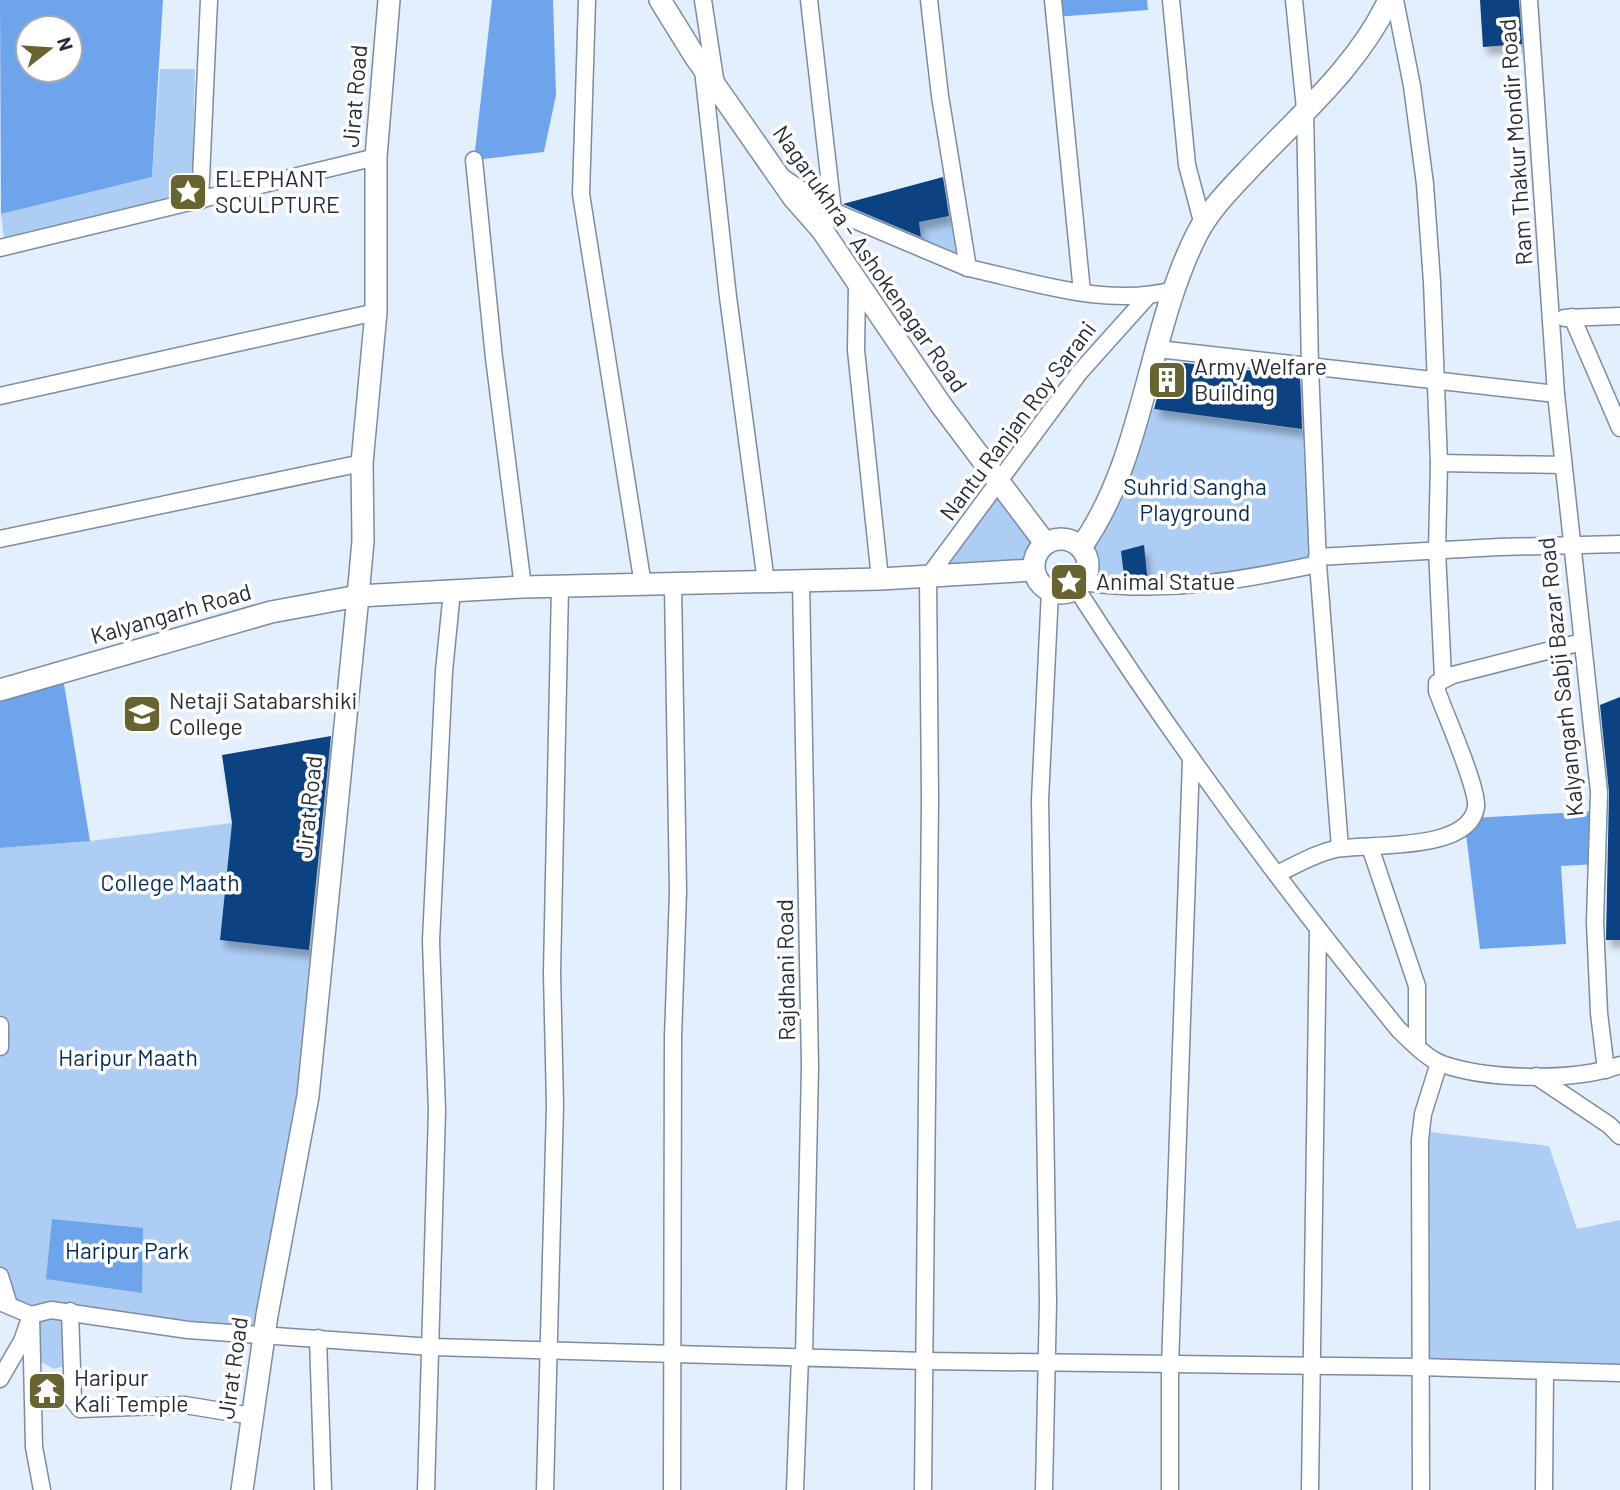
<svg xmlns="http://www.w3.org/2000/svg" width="1620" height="1490" font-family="Barlow,sans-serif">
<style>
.green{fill:#aecdf5}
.water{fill:#6da4ec;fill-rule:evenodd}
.building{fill:#074282;filter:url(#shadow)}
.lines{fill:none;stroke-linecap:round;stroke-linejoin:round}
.minor-casing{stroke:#7c8ca1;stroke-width:19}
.major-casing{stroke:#7c8ca1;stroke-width:24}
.minor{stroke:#fff;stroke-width:16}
.major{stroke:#fff;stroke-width:21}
.labels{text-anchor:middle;stroke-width:7;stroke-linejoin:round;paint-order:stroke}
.street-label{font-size:23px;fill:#262d36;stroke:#fff}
.poi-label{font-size:23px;fill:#262d36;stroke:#fff;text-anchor:start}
.park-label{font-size:23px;fill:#052c58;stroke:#fff}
</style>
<defs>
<filter id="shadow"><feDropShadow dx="4.5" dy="8" stdDeviation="3.5" flood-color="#0004"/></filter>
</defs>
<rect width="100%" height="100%" fill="#e4effd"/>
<g class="green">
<path d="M160 69H195L192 201 5 247 1 214 152 177Z"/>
<path d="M960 214 968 268 922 248 919 222Z"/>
<path d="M1140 407 1312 431 1318 564 1245 579 1083 582 1088 564 1086 555Z"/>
<path d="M1000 482 1045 543 1033 570 928 577Z"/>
<path d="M232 823 220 940 321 951 264 1335 70 1311 71 1364 54 1369 32 1357 31 1315 9 1305 0 1276V848L90 841Z"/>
<path d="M1421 1131 1549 1146 1577 1229 1620 1220V1373L1419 1367Z"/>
</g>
<g class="water">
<path d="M0 0H163L152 177 1 214ZM28 28H70V70H28Z"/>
<path d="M492 0H553L556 95 544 152 474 160Z"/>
<path d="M1053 0H1147L1148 10 1055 17Z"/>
<path d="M62 672 90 841 0 848V690Z"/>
<path d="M1598 811 1597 864 1561 866 1566 944 1480 949 1465 826 1472 818Z"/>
<path d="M52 1219 143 1228 142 1293 46 1279Z"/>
</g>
<g class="building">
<path d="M1480 0H1519L1522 44 1483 47Z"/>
<path d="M943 177 949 216 919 222 921 237 843 204Z"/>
<path d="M1167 361 1300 376 1302 429 1154 409Z"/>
<path d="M1144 545 1147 576 1124 575 1121 551Z"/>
<path d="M1620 697V940H1606L1609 792 1600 705Z"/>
<path d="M331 736 309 950 220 940 232 823 222 755Z"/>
<path d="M43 1379 58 1385 55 1398 43 1400Z"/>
</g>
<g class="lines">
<g class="minor-casing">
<g id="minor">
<path d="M587 0 581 194 643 585"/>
<path d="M703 0 716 85"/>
<path d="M809 0 833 211 822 230"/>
<path d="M929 0 940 96 968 268C1034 282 1107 308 1174 290"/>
<path d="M1053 0 1082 292"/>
<path d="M1171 0 1187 165 1203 225"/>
<path d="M1294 0 1305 109 1310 367 1318 564 1340 848"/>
<path d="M1395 0 1412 86 1425 184 1432 282 1439 463 1437 550 1443 678"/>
<path d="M1529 0 1556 394 1599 792 1595 922 1599 1013 1606 1070"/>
<path d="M703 70 728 297 766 582"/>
<path d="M474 160 494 358 523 587"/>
<path d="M782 177 833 211 968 268"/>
<path d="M200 201 209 0"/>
<path d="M0 248 376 157"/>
<path d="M857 286 856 350 880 579"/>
<path d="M1572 317 1620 428"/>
<path d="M1564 318 1620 316"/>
<path d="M1158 349 1556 394"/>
<path d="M0 396 376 312"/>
<path d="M1439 463 1563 465"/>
<path d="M0 539 362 463"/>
<path d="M1317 557 1499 547 1620 544"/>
<path d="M801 582 810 1066 804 1357"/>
<path d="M1083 582C1163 594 1239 581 1318 564"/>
<path d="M1076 588C1175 742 1283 888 1399 1030 1411 1041 1426 1058 1442 1064 1488 1080 1575 1082 1620 1065"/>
<path d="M1370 847 1417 986V1046"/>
<path d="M1277 874C1296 865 1316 853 1336 849 1367 843 1469 853 1476 807 1478 787 1445 714 1437 691V683L1453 675 1582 642"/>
<path d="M0 1025V1047"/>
<path d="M1536 1076 1609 1125 1620 1136"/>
<path d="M0 1276 9 1305"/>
<path d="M0 1302 31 1315 34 1447 42 1490"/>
<path d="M70 1311 73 1400 80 1409 185 1405 252 1416"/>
<path d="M318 1338 323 1490"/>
<path d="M0 1379 22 1341 31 1315 51 1310 188 1330 432 1347 925 1361 1419 1367 1620 1373"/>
<path d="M426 1490 437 1111 431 941 444 671 452 591"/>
<path d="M545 1490 555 1105 552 973 560 587"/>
<path d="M672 1490 673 1038 678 892 673 585"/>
<path d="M795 1490 800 1356"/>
<path d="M923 1490 930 799 928 577 1079 373 1148 296"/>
<path d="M1044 1490 1048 1302 1040 800 1050 591"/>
<path d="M1170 1490V1366L1191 760"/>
<path d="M1310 1490 1318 929"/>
<path d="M1421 1490 1420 1140 1423 1114 1439 1063"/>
<path d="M1544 1490 1545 1371"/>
</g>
</g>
<g class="major-casing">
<g id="major">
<path d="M660 0 694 55 793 197 822 230 941 405 1045 543"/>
<circle cx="1061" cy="566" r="27"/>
<path d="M1081 547C1144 460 1148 330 1197 234 1210 209 1231 188 1250 168 1300 115 1358 66 1389 0"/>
<path d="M0 690 271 612 358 596 523 587 880 579 1033 570"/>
<path d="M242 1490 267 1315 308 1096 358 596 363 541 362 463 376 312V157L389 0"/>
</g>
</g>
<use href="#minor" class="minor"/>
<use href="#major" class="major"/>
</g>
<defs>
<g id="sight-square" transform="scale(2.0125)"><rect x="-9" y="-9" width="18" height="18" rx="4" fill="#686431" stroke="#fff"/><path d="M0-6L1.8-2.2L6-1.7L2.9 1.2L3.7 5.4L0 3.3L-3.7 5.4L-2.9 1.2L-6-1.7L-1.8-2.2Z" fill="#fff"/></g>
<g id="building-square" transform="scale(2.0125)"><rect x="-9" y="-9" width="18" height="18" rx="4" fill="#686431" stroke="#fff"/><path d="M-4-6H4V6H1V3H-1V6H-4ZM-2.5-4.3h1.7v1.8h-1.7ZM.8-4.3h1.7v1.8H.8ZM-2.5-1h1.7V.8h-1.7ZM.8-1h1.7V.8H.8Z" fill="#fff"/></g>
<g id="university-square" transform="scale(2.0125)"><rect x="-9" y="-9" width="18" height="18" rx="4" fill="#686431" stroke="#fff"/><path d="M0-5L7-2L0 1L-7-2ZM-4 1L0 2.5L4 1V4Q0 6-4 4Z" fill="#fff"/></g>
<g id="temple-square" transform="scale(2.0125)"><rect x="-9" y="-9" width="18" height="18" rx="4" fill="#686431" stroke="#fff"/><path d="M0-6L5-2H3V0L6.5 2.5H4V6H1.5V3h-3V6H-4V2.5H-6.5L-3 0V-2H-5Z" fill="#fff"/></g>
</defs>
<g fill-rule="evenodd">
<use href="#sight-square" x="188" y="192"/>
<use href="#building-square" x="1167" y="380"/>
<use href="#sight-square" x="1069" y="582"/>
<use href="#university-square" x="142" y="714"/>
<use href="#temple-square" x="47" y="1391"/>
</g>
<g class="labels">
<g class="street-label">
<text transform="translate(355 96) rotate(-85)" y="8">Jirat Road</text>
<text transform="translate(1516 142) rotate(-94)" y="8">Ram Thakur Mondir Road</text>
<text transform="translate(870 259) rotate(55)" y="8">Nagarukhra - Ashokenagar Road</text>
<text transform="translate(1018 421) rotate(-53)" y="8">Nantu Ranjan Roy Sarani</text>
<text transform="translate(171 614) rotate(-16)" y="8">Kalyangarh Road</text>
<text transform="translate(1561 677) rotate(-96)" y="8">Kalyangarh Sabji Bazar Road</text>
<text transform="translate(309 807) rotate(-84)" y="8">Jirat Road</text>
<text transform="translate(786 970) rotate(-91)" y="8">Rajdhani Road</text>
<text transform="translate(233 1368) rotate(-82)" y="8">Jirat Road</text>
</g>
<g class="poi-label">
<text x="215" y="187">ELEPHANT<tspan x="215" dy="26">SCULPTURE</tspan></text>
<text x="1194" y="375">Army Welfare<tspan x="1194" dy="26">Building</tspan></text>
<text x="1096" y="590">Animal Statue</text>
<text x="169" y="709">Netaji Satabarshiki<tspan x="169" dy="26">College</tspan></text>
<text x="74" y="1386">Haripur<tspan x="74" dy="26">Kali Temple</tspan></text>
</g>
<g class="park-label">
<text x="1195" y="495">Suhrid Sangha<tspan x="1195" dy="26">Playground</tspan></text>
<text x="170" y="891">College Maath</text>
<text x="128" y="1066">Haripur Maath</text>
<text x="127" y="1259">Haripur Park</text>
</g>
</g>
<g transform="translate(49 49) rotate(73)"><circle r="33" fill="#ffffff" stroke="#a8abaf" stroke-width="2"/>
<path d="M0-5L12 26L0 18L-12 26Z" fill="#686431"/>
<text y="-10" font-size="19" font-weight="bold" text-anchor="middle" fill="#262d36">N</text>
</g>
</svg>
